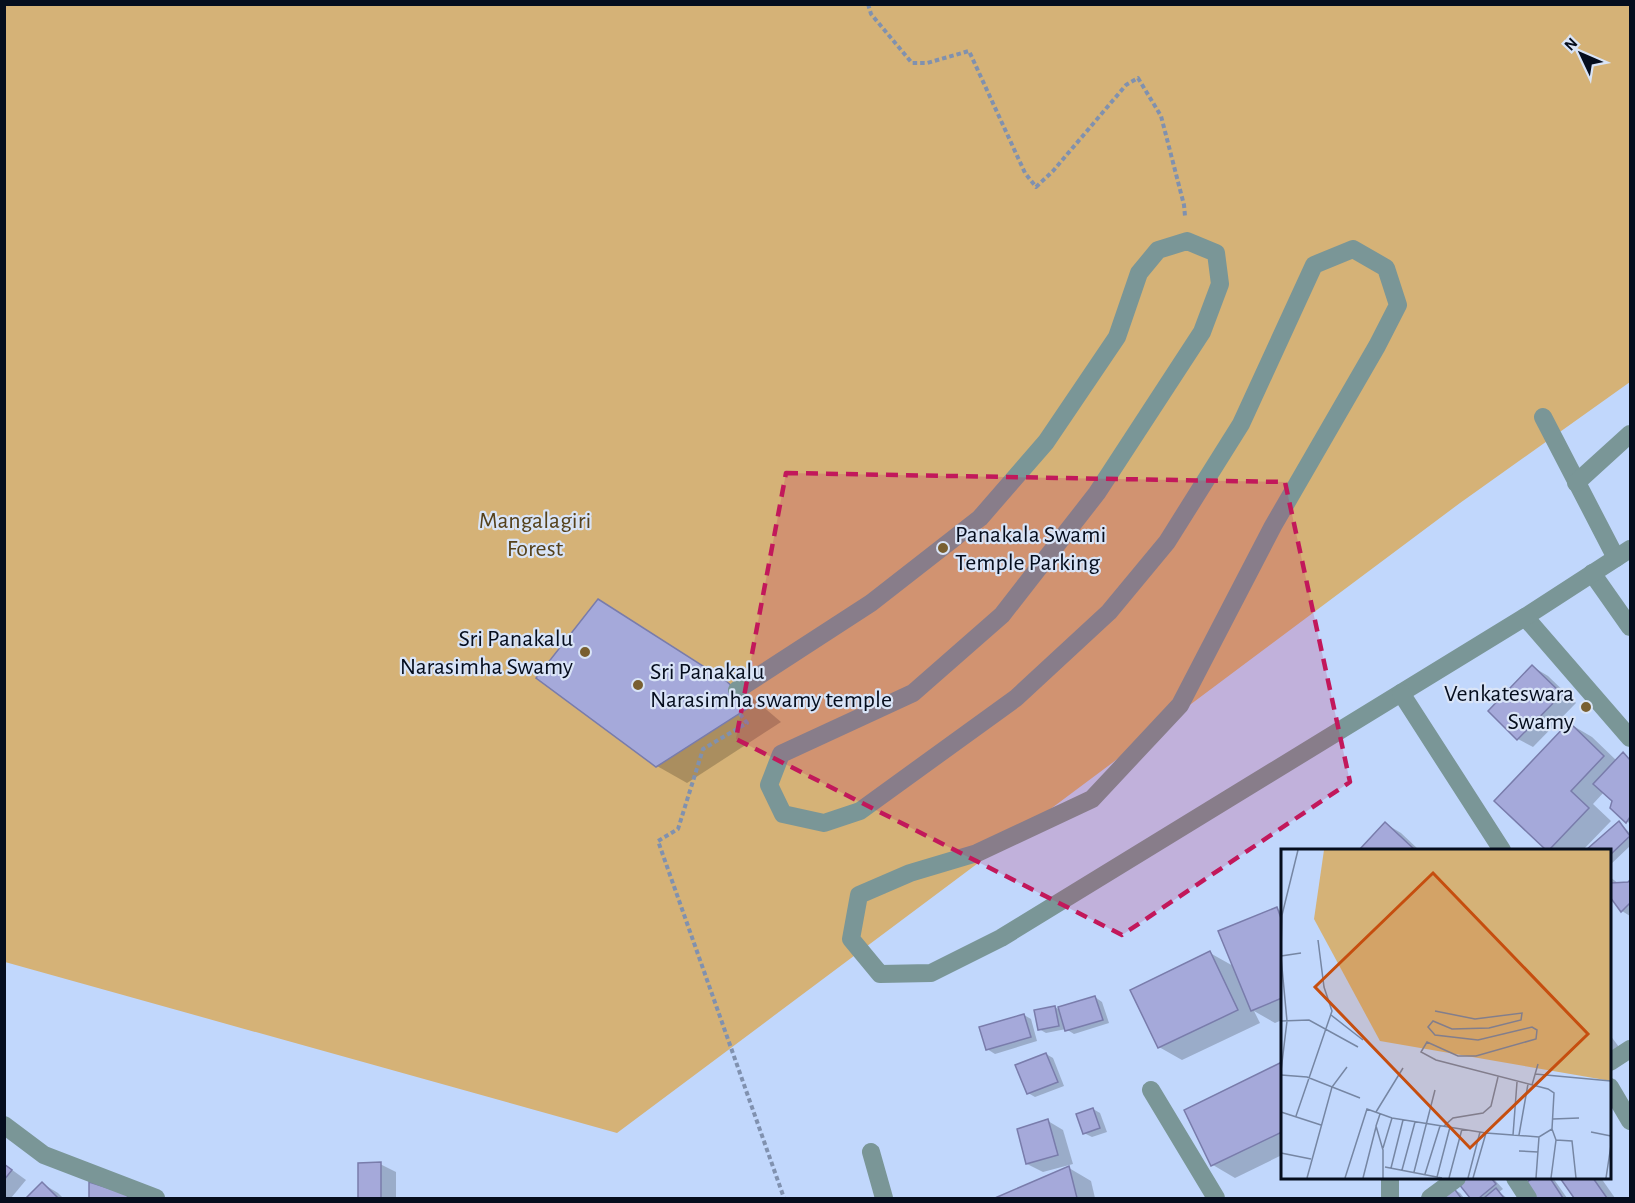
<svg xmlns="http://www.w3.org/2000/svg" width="1635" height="1203" font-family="'Alegreya Sans',sans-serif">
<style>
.green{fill:#d5b277}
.shadow{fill:#0003}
.building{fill:#a5a9da;stroke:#797cab;stroke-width:1.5}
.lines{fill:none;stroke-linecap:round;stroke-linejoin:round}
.path{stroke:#8091af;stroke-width:4;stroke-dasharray:4.5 3;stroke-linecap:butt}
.minor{stroke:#7a9697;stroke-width:18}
.marked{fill:#c2185b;fill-opacity:0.2;stroke:#c2185b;stroke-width:4.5;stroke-dasharray:12 8;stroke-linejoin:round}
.poi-dot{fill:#795f30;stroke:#d9e4f7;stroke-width:2}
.labels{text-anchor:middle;stroke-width:4.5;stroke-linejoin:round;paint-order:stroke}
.park-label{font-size:24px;fill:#55411b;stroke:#d9e4f7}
.poi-label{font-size:24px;fill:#050d1d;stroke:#d9e4f7;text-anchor:start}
.inset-road{fill:none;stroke:#7686a3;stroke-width:1.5}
.view{fill:#c64e0f;fill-opacity:0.15;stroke:#c64e0f;stroke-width:3}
.inset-edge{fill:none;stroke:#050d1d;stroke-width:3}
</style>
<rect width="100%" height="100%" fill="#c1d7fc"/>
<path class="green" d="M4 5H1630V382L1460 503 617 1133 5 962Z"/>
<g class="shadow">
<path d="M599 601 754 699 781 722 687 783 657 766Z"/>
<path d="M1533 667 1548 676 1576 703 1533 747 1518 739Z"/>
<path d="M1570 724 1592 737 1617 761 1623 754 1630 759V824L1627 821 1614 801 1604 792 1593 804 1611 821 1583 850H1548L1496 801Z"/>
<path d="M1619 823 1630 833V846L1610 865V850H1589Z"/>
<path d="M1386 824 1401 833 1419 850H1361Z"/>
<path d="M1610 877 1619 884 1630 882V916L1622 911 1610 894Z"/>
<path d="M1276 908 1282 912V1020L1275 1023 1254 1011 1260 1023 1182 1060 1159 1047 1210 953 1235 967Z"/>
<path d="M1095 997 1102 1002 1109 1023 1074 1034 1066 1029 1046 1033 1039 1029 1055 1007 1061 1011Z"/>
<path d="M1024 1015 1031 1019 1037 1041 995 1054 987 1049Z"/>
<path d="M1610 1035 1619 1047 1610 1054Z"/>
<path d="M1046 1054 1053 1058 1064 1086 1035 1097 1028 1093Z"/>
<path d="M1282 1064V1155L1235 1178 1213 1165 1186 1110Z"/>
<path d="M1093 1109 1100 1113 1107 1132 1092 1137 1084 1133Z"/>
<path d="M1048 1121 1063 1130 1073 1164 1043 1172 1027 1164Z"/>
<path d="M4 1164 26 1180 11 1198H4Z"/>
<path d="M359 1164H380L396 1172V1198H360Z"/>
<path d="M1069 1168 1091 1181 1095 1198H999Z"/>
<path d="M1468 1178H1493L1503 1189 1499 1192 1507 1198H1472L1460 1183Z"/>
<path d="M1525 1178H1553L1567 1198H1537L1527 1184 1531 1181Z"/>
<path d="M1562 1178H1601L1615 1198H1576Z"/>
<path d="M43 1184 58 1193 63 1198H28Z"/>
<path d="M90 1184 126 1196 131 1198H91Z"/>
<path d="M1453 1189 1460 1193 1464 1198H1440Z"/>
</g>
<g class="building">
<path d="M598 599 725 680 753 705 656 767 536 678Z"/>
<path d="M1532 665 1562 694 1517 740 1488 711Z"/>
<path d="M1569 722 1604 756 1571 791 1589 808 1549 850H1546L1494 801Z"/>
<path d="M1623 752 1630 760V817L1626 823 1610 808 1612 801 1593 784Z"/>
<path d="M1619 821 1630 836 1610 855V850H1586Z"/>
<path d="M1385 822 1415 850H1359Z"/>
<path d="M1610 880 1611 883 1628 882 1630 880V903L1621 912 1610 897Z"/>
<path d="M1277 907 1282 921V998L1251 1011 1218 931Z"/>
<path d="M1210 951 1238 1010 1158 1048 1130 990Z"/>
<path d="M1095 996 1103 1020 1065 1031 1058 1007Z"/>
<path d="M1055 1006 1059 1026 1038 1030 1034 1010Z"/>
<path d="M1024 1014 1031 1037 986 1050 979 1027Z"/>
<path d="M1046 1053 1058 1082 1027 1094 1015 1065Z"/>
<path d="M1282 1062V1132L1211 1166 1184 1110Z"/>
<path d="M1093 1108 1100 1128 1083 1134 1076 1114Z"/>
<path d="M1048 1119 1058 1155 1026 1164 1017 1129Z"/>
<path d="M381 1162V1198H358V1163Z"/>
<path d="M4 1164 12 1170 4 1180Z"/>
<path d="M1069 1166 1077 1198H995Z"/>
<path d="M1465 1178H1491L1496 1184 1479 1198H1470L1458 1183Z"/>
<path d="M1533 1178H1550L1563 1198H1535L1525 1183Z"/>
<path d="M1560 1178H1593L1607 1198H1574Z"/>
<path d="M42 1182 58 1198H26Z"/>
<path d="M89 1182 127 1194 128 1198H89Z"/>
<path d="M1453 1187 1461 1198H1438Z"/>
<path d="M1496 1188 1504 1198H1484Z"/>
</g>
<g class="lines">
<g class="path">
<path d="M868 4 871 14 912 63H927L969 51 1025 173 1036 187 1053 171 1126 85 1138 78 1161 116 1184 205 1185 216"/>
<path d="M740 714 747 723 703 749 678 829 658 841 784 1198"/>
</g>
<g class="minor">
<path d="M1543 417 1616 558"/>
<path d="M1576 483 1630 434"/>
<path d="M1592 573 1630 627"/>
<path d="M1525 617 1630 738"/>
<path d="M737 690 871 603 980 518 1046 442 1117 337 1139 273 1158 250 1187 241 1216 253 1220 284 1202 332 1097 493 1002 615 913 693 781 754 769 785 783 814 824 823 860 811 1016 698 1109 612 1167 542 1241 424 1314 265 1353 249 1386 268 1398 305 1377 346 1273 526 1180 705 1092 799 977 853 910 873 859 895 851 939 880 974 931 973 1001 938 1525 617 1630 549"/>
<path d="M1401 693 1502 850"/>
<path d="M1610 1062 1630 1049"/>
<path d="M1610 1087 1630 1121"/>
<path d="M1151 1090 1216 1198"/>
<path d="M4 1125 44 1155 156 1198"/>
<path d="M871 1152 884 1198"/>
<path d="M1390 1178V1198"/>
<path d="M1515 1178 1528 1198"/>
<path d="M1430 1198 1457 1178"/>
</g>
</g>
<path class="marked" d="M786 473 1285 482 1350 782 1122 935 736 739Z"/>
<g class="poi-dot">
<circle cx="943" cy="548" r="6"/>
<circle cx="585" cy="652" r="6"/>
<circle cx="638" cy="685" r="6"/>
<circle cx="1586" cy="707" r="6"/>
</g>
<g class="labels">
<g class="park-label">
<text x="535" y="528">Mangalagiri<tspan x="535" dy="28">Forest</tspan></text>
</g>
<g class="poi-label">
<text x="955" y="542">Panakala Swami<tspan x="955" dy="28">Temple Parking</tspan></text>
<text x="573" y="646" text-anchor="end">Sri Panakalu<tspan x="573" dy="28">Narasimha Swamy</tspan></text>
<text x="650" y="679">Sri Panakalu<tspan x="650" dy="28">Narasimha swamy temple</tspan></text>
<text x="1574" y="701" text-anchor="end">Venkateswara<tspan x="1574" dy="28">Swamy</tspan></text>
</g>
</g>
<g transform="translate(1281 849)">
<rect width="330" height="330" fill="#c1d7fc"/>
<path d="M43 1H330V232L99 192 33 70Z" fill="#d5b277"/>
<path class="inset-road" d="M0 101 1 66 17 1M0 107 20 104M0 108 6 172 0 222M50 166 82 191M0 172 28 171 77 198M254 225 330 232M0 226 26 228 79 249M251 236 257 215M0 263 40 276M95 263 122 219M99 265 95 277 102 301V329M15 267 51 162 43 138 37 91M272 270 298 269M163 277 172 269 202 264 210 257 217 228M310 283 330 287M232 286 236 233M238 286 247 235M275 291 291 292 295 329M102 299 111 269M238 302 257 303M0 304 30 310M104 318 161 329M110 319 122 271M121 321 134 273M133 323 154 241M144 325 159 277M156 328 169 278M26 329 51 238 66 218M64 329 86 260 111 269 205 284 258 288 271 280 273 244 267 240 155 211 140 203 146 193 177 207H195L255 190 256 181 251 178 197 191 154 186 147 178 152 172 171 180 208 179 240 171 241 164 194 170 154 162M82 329 95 278M168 329 181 280M187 329 199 283M192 329 205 284M255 329 258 288M270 329 275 291 271 280M325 329 330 296"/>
<path class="view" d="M152 24 307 185 189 299 34 138Z"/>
<rect width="330" height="330" class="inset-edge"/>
</g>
<rect width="1635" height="1203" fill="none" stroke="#050d1d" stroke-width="12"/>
<g transform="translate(1581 54) rotate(314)" stroke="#d9e4f7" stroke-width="4.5" paint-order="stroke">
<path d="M0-4.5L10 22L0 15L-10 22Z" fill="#050d1d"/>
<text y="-9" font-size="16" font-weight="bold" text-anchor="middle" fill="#050d1d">N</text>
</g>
</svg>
